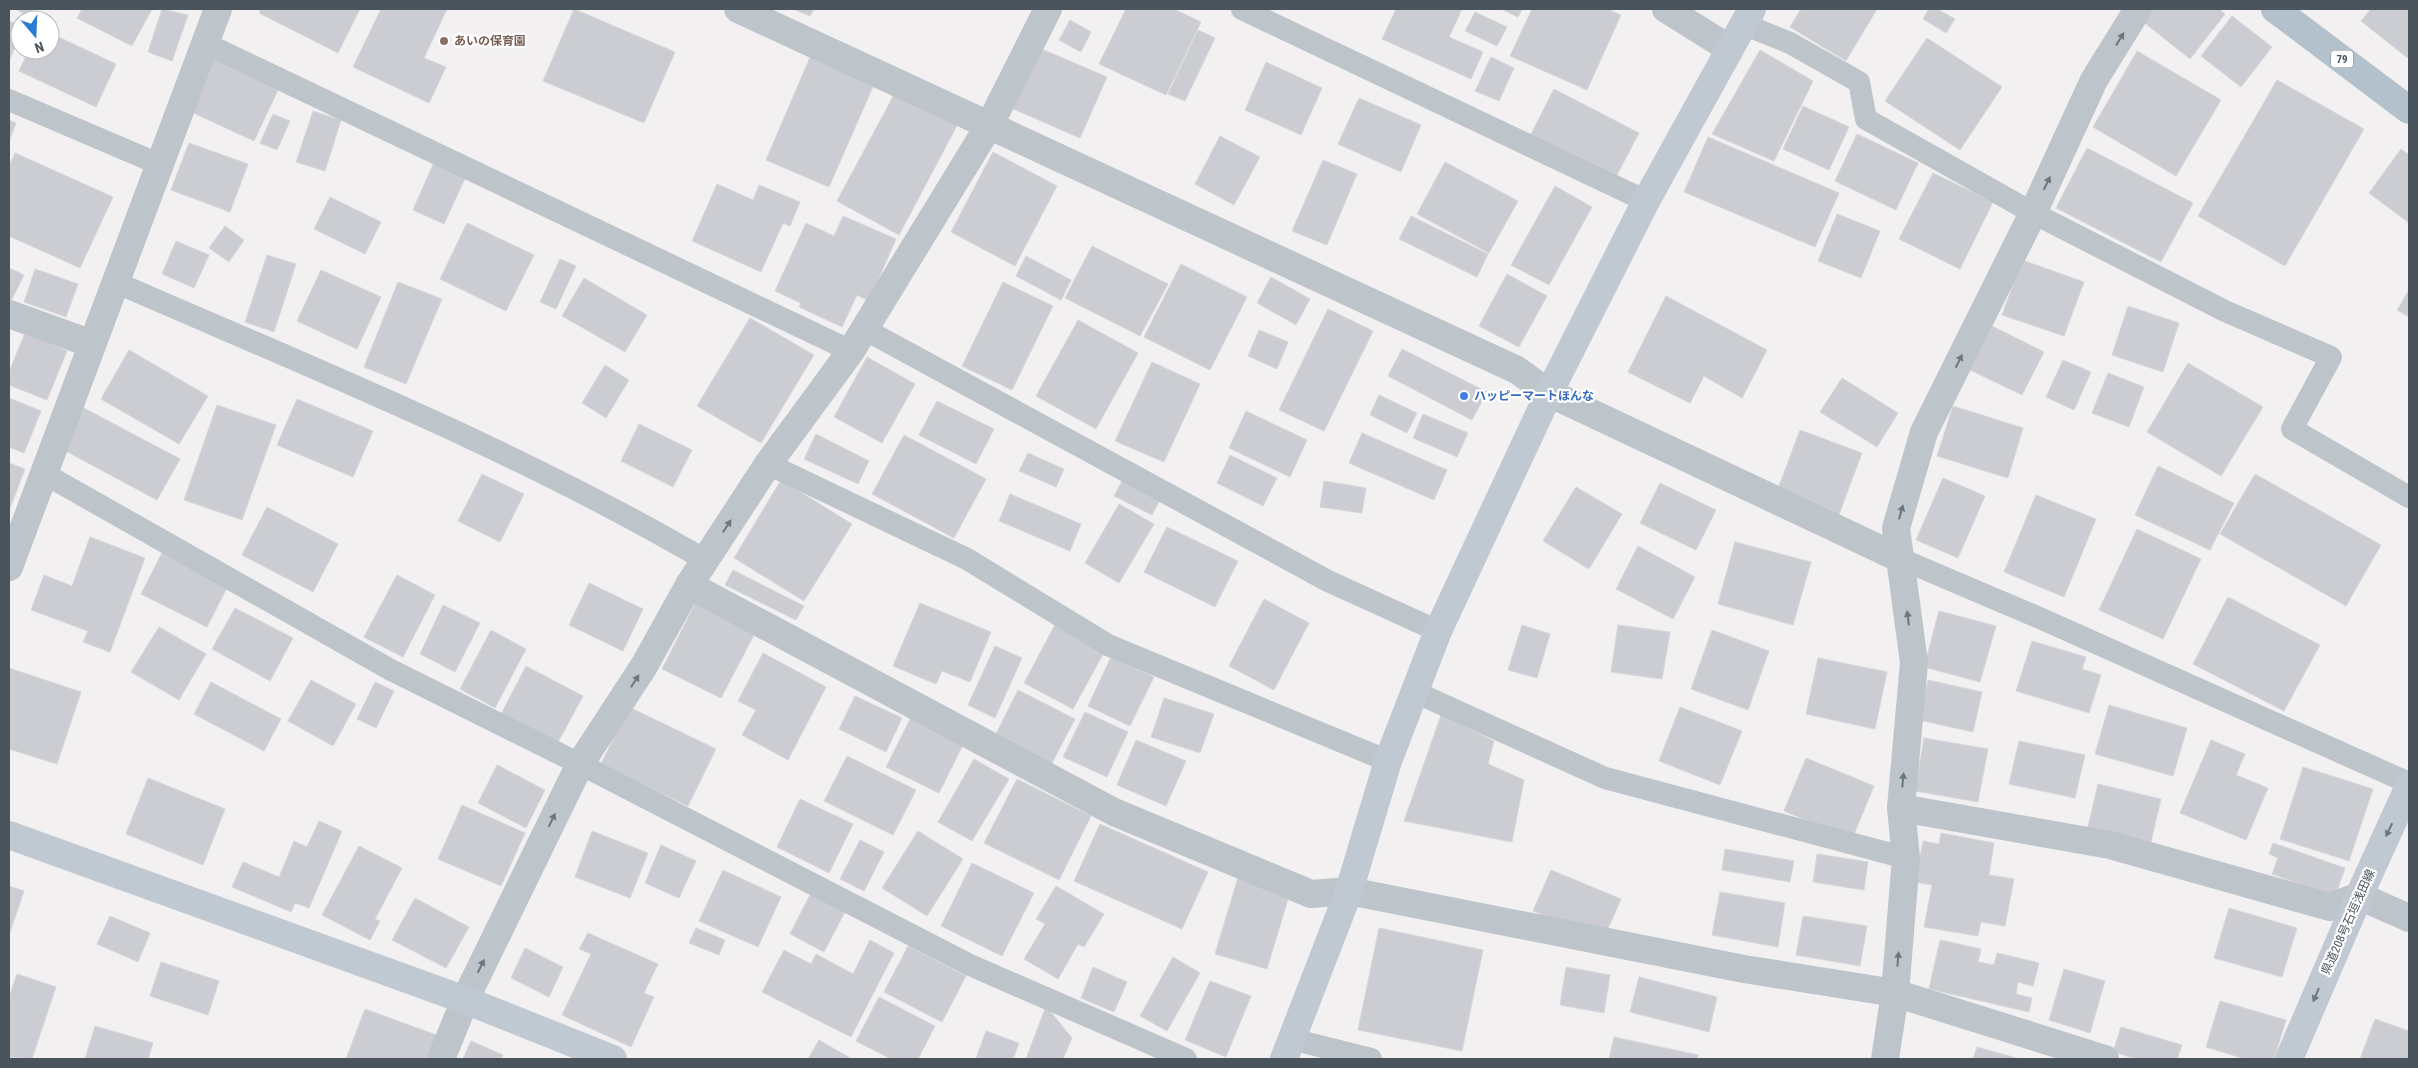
<svg xmlns="http://www.w3.org/2000/svg" width="2418" height="1068" font-family="'Roboto Condensed','Noto Sans JP',sans-serif">
<style>
.building{fill:#cbcdd2;stroke:#d5d7db}
.lines{fill:none;stroke-linecap:round;stroke-linejoin:round}
.lane{stroke:#bdc5cb;stroke-width:22}
.street{stroke:#bdc5cb;stroke-width:28}
.secondary{stroke:#c0c9d2;stroke-width:28}
.primary{stroke:#b2c1cc;stroke-width:28}
.oneway{fill:#6c767d}
.oneway2{fill:#6d777f}
.education-dot{fill:#8d6e63;stroke:#fff;stroke-width:2}
.shop-dot{fill:#3f7fe0;stroke:#fff;stroke-width:2}
.labels{text-anchor:middle;stroke-width:4.5;stroke-linejoin:round;paint-order:stroke}
.shield{fill:#fff;stroke:#80878d;stroke-width:1}
.shield-label{font-size:11px;font-weight:bold;fill:#4a545c}
.education-label{font-size:12px;font-weight:bold;fill:#785e54;stroke:#fff;text-anchor:start}
.shop-label{font-size:12px;font-weight:bold;fill:#366cbe;stroke:#fff;text-anchor:start}
.street-label{font-size:12px;fill:#4a545c;stroke:#fff}
</style>
<rect width="100%" height="100%" fill="#f2f0f0"/>
<g class="building">
<path d="M15 9H33L29 16Z"/>
<path d="M82 9H152L132 46 77 18Z"/>
<path d="M162 9 188 15 172 61 148 52Z"/>
<path d="M261 9H360L338 53 259 13Z"/>
<path d="M381 9H447L424 58 446 67 429 103 353 67Z"/>
<path d="M574 9 675 52 644 123 543 81Z"/>
<path d="M793 9H814L810 16Z"/>
<path d="M1126 9H1174L1201 22 1166 95 1099 64Z"/>
<path d="M1396 9H1462L1449 37 1483 52 1471 79 1382 39Z"/>
<path d="M1501 9H1522L1518 17Z"/>
<path d="M1532 9H1607L1621 15 1587 90 1510 56Z"/>
<path d="M1801 9H1877L1846 61 1790 27Z"/>
<path d="M1929 9H1937L1955 19 1946 33 1923 19Z"/>
<path d="M2150 9H2219L2225 14 2190 59 2141 20Z"/>
<path d="M2371 9H2409V59L2361 21Z"/>
<path d="M1475 12 1507 27 1497 46 1465 31Z"/>
<path d="M2232 16 2272 47 2241 87 2201 56Z"/>
<path d="M1070 20 1091 32 1081 52 1059 40Z"/>
<path d="M9 21 20 25V36L9 61Z"/>
<path d="M1198 30 1215 38 1185 101 1168 94Z"/>
<path d="M50 33 116 64 96 107 19 71 29 50H50Z"/>
<path d="M1927 38 2002 87 1960 150 1885 101Z"/>
<path d="M1037 47 1107 77 1080 138 1011 108Z"/>
<path d="M1760 50 1813 81 1774 161 1712 134Z"/>
<path d="M2137 51 2221 100 2176 176 2093 127Z"/>
<path d="M811 55 875 82 829 187 766 160Z"/>
<path d="M1491 57 1514 68 1499 101 1475 91Z"/>
<path d="M211 58 278 90 254 141 187 110Z"/>
<path d="M1266 62 1322 88 1301 135 1245 110Z"/>
<path d="M2277 80 2364 129 2285 266 2198 216Z"/>
<path d="M897 89 959 122 899 235 837 201Z"/>
<path d="M1554 89 1639 133 1617 175 1530 136Z"/>
<path d="M1359 98 1421 125 1401 172 1338 144Z"/>
<path d="M1803 106 1849 127 1829 170 1783 149Z"/>
<path d="M313 111 341 120 325 171 296 162Z"/>
<path d="M273 114 290 121 277 150 260 143Z"/>
<path d="M9 120 16 123 9 141Z"/>
<path d="M1857 134 1918 163 1896 210 1835 181Z"/>
<path d="M1220 136 1260 157 1234 205 1195 184Z"/>
<path d="M1708 137 1839 193 1815 247 1684 192Z"/>
<path d="M189 143 248 164 230 212 171 190Z"/>
<path d="M2087 148 2193 203 2161 262 2056 208Z"/>
<path d="M2401 149 2409 155V223L2369 193Z"/>
<path d="M993 152 1057 186 1015 266 951 232Z"/>
<path d="M15 153 113 197 80 268 9 236V167Z"/>
<path d="M435 160 467 174 444 224 413 210Z"/>
<path d="M1323 160 1357 174 1327 245 1292 231Z"/>
<path d="M1445 162 1518 201 1489 253 1417 214Z"/>
<path d="M1933 173 1993 202 1960 269 1899 239Z"/>
<path d="M717 184 753 200 759 185 800 202 790 226 783 223 761 272 692 241Z"/>
<path d="M1555 186 1592 207 1549 285 1511 265Z"/>
<path d="M330 197 381 222 365 254 314 229Z"/>
<path d="M1837 214 1880 231 1861 278 1818 261Z"/>
<path d="M843 216 896 239 869 301 857 295 842 327 799 307 801 303 775 291 806 223 834 236Z"/>
<path d="M1411 216 1488 254 1477 277 1399 239Z"/>
<path d="M467 223 534 255 506 311 440 279Z"/>
<path d="M225 226 244 240 229 262 209 248Z"/>
<path d="M176 241 209 255 194 288 162 274Z"/>
<path d="M1092 246 1168 284 1140 336 1065 298Z"/>
<path d="M267 255 296 264 274 332 245 322Z"/>
<path d="M1026 256 1071 280 1061 300 1016 276Z"/>
<path d="M560 259 576 266 556 309 540 302Z"/>
<path d="M2022 260 2084 282 2064 336 2002 315Z"/>
<path d="M1181 264 1247 297 1210 370 1144 337Z"/>
<path d="M9 268 24 275 10 303 9 302Z"/>
<path d="M35 269 78 284 66 317 24 302Z"/>
<path d="M321 270 381 297 357 349 297 321Z"/>
<path d="M1507 274 1547 296 1519 347 1479 326Z"/>
<path d="M1271 277 1310 299 1296 325 1257 303Z"/>
<path d="M584 278 647 315 625 352 562 316Z"/>
<path d="M398 282 442 299 406 384 364 367Z"/>
<path d="M1003 282 1053 306 1012 390 962 366Z"/>
<path d="M2409 290V317L2397 310Z"/>
<path d="M1666 296 1767 350 1742 398 1704 376 1690 403 1628 372Z"/>
<path d="M2128 306 2179 323 2163 372 2112 355Z"/>
<path d="M1328 309 1373 331 1324 431 1279 410Z"/>
<path d="M750 318 814 355 761 443 697 406Z"/>
<path d="M1078 320 1138 353 1096 429 1036 396Z"/>
<path d="M1992 326 2044 352 2022 395 1970 370Z"/>
<path d="M1259 330 1288 342 1277 369 1248 356Z"/>
<path d="M25 333 67 351 47 400 9 385V372Z"/>
<path d="M1402 349 1487 392 1472 420 1388 376Z"/>
<path d="M129 350 208 396 179 444 101 399Z"/>
<path d="M867 357 915 384 882 443 834 417Z"/>
<path d="M2063 360 2091 372 2074 410 2046 397Z"/>
<path d="M1152 362 1200 384 1164 462 1115 441Z"/>
<path d="M2188 363 2263 407 2221 476 2147 432Z"/>
<path d="M605 365 629 380 606 418 582 403Z"/>
<path d="M2108 373 2144 387 2129 427 2092 413Z"/>
<path d="M1842 378 1898 413 1877 447 1820 412Z"/>
<path d="M1379 395 1417 413 1407 433 1370 415Z"/>
<path d="M9 398 41 411 24 453 9 447Z"/>
<path d="M297 399 373 431 353 477 277 445Z"/>
<path d="M937 401 994 429 976 464 919 435Z"/>
<path d="M217 405 276 425 242 520 184 500Z"/>
<path d="M1953 406 2023 428 2008 478 1937 456Z"/>
<path d="M84 408 180 459 157 500 62 449Z"/>
<path d="M1246 411 1307 440 1290 477 1229 448Z"/>
<path d="M1423 414 1468 433 1457 457 1413 438Z"/>
<path d="M639 424 692 450 673 487 621 461Z"/>
<path d="M1800 430 1862 453 1838 517 1776 494Z"/>
<path d="M1362 433 1447 470 1434 500 1349 463Z"/>
<path d="M816 434 869 461 858 484 804 459Z"/>
<path d="M904 435 986 479 954 538 872 494Z"/>
<path d="M1028 453 1064 469 1056 487 1019 471Z"/>
<path d="M1230 455 1277 478 1263 506 1217 483Z"/>
<path d="M9 463 25 469 9 511Z"/>
<path d="M2158 466 2234 503 2210 550 2135 515Z"/>
<path d="M482 474 524 494 500 542 458 521Z"/>
<path d="M2255 474 2381 545 2346 606 2220 534Z"/>
<path d="M1943 478 1985 496 1958 558 1916 540Z"/>
<path d="M1123 479 1161 498 1152 515 1114 496Z"/>
<path d="M781 480 852 524 804 601 734 558Z"/>
<path d="M1324 481 1366 488 1362 513 1320 507Z"/>
<path d="M1660 483 1716 510 1696 550 1640 523Z"/>
<path d="M1576 487 1622 514 1589 569 1543 541Z"/>
<path d="M1010 494 1081 524 1070 551 999 521Z"/>
<path d="M2036 495 2096 519 2064 597 2004 572Z"/>
<path d="M1119 504 1154 524 1119 583 1085 563Z"/>
<path d="M267 507 338 544 313 592 242 555Z"/>
<path d="M1167 527 1238 561 1215 607 1144 572Z"/>
<path d="M2137 529 2201 559 2163 639 2099 610Z"/>
<path d="M90 537 145 558 110 652 83 642 88 631 31 610 44 575 72 586Z"/>
<path d="M1735 542 1811 562 1793 625 1718 604Z"/>
<path d="M1638 546 1695 577 1673 619 1616 589Z"/>
<path d="M162 553 228 586 207 627 141 594Z"/>
<path d="M733 570 804 606 796 620 725 585Z"/>
<path d="M397 575 435 595 403 657 364 637Z"/>
<path d="M589 583 643 609 623 651 569 625Z"/>
<path d="M2228 597 2320 645 2284 711 2193 664Z"/>
<path d="M1264 599 1309 623 1274 690 1229 666Z"/>
<path d="M696 602 755 633 721 698 662 669Z"/>
<path d="M920 603 991 632 970 682 942 671 936 684 893 666Z"/>
<path d="M443 605 480 623 455 672 420 654Z"/>
<path d="M235 608 293 638 270 681 212 649Z"/>
<path d="M1939 611 1996 626 1980 682 1924 667Z"/>
<path d="M1057 621 1107 647 1073 709 1024 683Z"/>
<path d="M1522 625 1550 634 1537 678 1508 670Z"/>
<path d="M1618 625 1670 632 1662 679 1611 672Z"/>
<path d="M159 627 206 654 179 700 131 672Z"/>
<path d="M491 630 526 649 495 708 460 689Z"/>
<path d="M1712 630 1769 651 1748 710 1691 689Z"/>
<path d="M2032 641 2086 657 2082 669 2101 675 2089 713 2016 691Z"/>
<path d="M995 646 1022 658 995 718 968 705Z"/>
<path d="M763 653 826 687 788 760 742 735 756 710 738 701Z"/>
<path d="M1111 657 1154 677 1130 726 1088 706Z"/>
<path d="M1818 658 1887 672 1875 729 1806 714Z"/>
<path d="M526 666 583 696 556 746 500 716Z"/>
<path d="M9 668 81 692 57 764 9 749Z"/>
<path d="M311 680 356 704 333 746 288 721Z"/>
<path d="M1928 680 1982 692 1973 732 1919 720Z"/>
<path d="M211 682 281 719 264 751 194 714Z"/>
<path d="M375 682 394 691 376 728 357 719Z"/>
<path d="M1018 690 1075 719 1050 767 994 738Z"/>
<path d="M855 696 902 718 886 752 839 729Z"/>
<path d="M1164 698 1214 714 1200 753 1151 737Z"/>
<path d="M2109 705 2187 728 2173 776 2095 754Z"/>
<path d="M629 707 716 749 688 806 601 764Z"/>
<path d="M1680 707 1742 731 1720 785 1659 761Z"/>
<path d="M1085 712 1128 732 1107 777 1063 757Z"/>
<path d="M1441 715 1494 741 1488 764 1524 780 1512 842 1404 821Z"/>
<path d="M911 717 964 743 939 793 886 767Z"/>
<path d="M1924 738 1988 749 1978 802 1915 791Z"/>
<path d="M1136 740 1186 761 1166 806 1117 785Z"/>
<path d="M2211 740 2245 754 2236 775 2268 788 2246 840 2180 813Z"/>
<path d="M2019 741 2085 755 2075 798 2009 784Z"/>
<path d="M847 756 916 790 893 835 824 801Z"/>
<path d="M1806 758 1874 786 1852 839 1784 811Z"/>
<path d="M974 759 1009 779 972 841 938 822Z"/>
<path d="M497 765 545 790 526 828 478 803Z"/>
<path d="M2303 767 2373 789 2349 861 2280 839Z"/>
<path d="M148 778 225 809 203 865 126 834Z"/>
<path d="M1017 779 1091 816 1059 880 984 843Z"/>
<path d="M2098 784 2161 799 2150 846 2087 831Z"/>
<path d="M800 799 853 824 829 873 777 847Z"/>
<path d="M462 805 525 833 501 886 438 859Z"/>
<path d="M319 821 342 831 309 908 295 903 291 912 232 887 243 862 279 877 294 841 307 847Z"/>
<path d="M1100 824 1208 872 1182 929 1074 881Z"/>
<path d="M592 831 648 853 630 898 575 877Z"/>
<path d="M918 831 963 859 927 916 882 888Z"/>
<path d="M1941 833 1994 843 1989 875 2014 879 2005 926 1981 922 1978 936 1924 927 1932 885 1915 882 1923 841 1939 844Z"/>
<path d="M860 840 884 852 864 891 840 879Z"/>
<path d="M2273 843 2345 868 2335 897 2272 874 2278 858 2269 854Z"/>
<path d="M661 845 696 861 679 898 645 883Z"/>
<path d="M359 846 402 868 375 919 380 921 370 940 322 915Z"/>
<path d="M1725 849 1794 861 1790 882 1722 870Z"/>
<path d="M1817 854 1868 862 1864 890 1813 882Z"/>
<path d="M972 863 1034 893 1002 956 941 926Z"/>
<path d="M723 870 781 897 758 947 699 921Z"/>
<path d="M1551 870 1621 899 1603 940 1533 911Z"/>
<path d="M1240 871 1292 886 1267 969 1215 954Z"/>
<path d="M9 886 24 891 9 935Z"/>
<path d="M1056 886 1104 914 1084 947 1078 944 1058 979 1024 959 1045 924 1036 919Z"/>
<path d="M1720 892 1785 903 1778 947 1712 935Z"/>
<path d="M811 893 846 910 824 952 790 934Z"/>
<path d="M415 898 469 927 446 968 392 940Z"/>
<path d="M2229 908 2297 928 2282 977 2214 958Z"/>
<path d="M110 916 150 933 138 962 97 944Z"/>
<path d="M1803 916 1867 926 1860 966 1796 955Z"/>
<path d="M696 928 725 940 719 955 689 943Z"/>
<path d="M1379 928 1483 950 1462 1051 1358 1030Z"/>
<path d="M588 933 658 964 644 993 654 997 631 1047 562 1015 591 954 579 949Z"/>
<path d="M870 940 894 953 851 1037 762 992 784 950 811 964 816 954 853 974Z"/>
<path d="M1940 940 1981 949 1978 962 1994 965 1997 953 2039 963 2033 986 2018 982 2016 994 2032 998 2029 1012 1929 989Z"/>
<path d="M908 946 966 976 942 1022 884 992Z"/>
<path d="M525 948 563 967 549 997 511 978Z"/>
<path d="M1173 957 1200 973 1167 1031 1140 1016Z"/>
<path d="M161 962 219 981 208 1015 150 996Z"/>
<path d="M1093 967 1127 982 1114 1012 1081 998Z"/>
<path d="M1566 967 1610 975 1604 1013 1560 1005Z"/>
<path d="M2064 969 2105 981 2090 1033 2049 1020Z"/>
<path d="M17 974 56 987 32 1059 9 1057V997Z"/>
<path d="M1639 977 1717 997 1709 1032 1630 1012Z"/>
<path d="M1210 981 1251 996 1226 1057 1185 1040Z"/>
<path d="M879 997 935 1026 918 1059H891L856 1041Z"/>
<path d="M2220 1001 2286 1020 2274 1059H2245L2206 1047Z"/>
<path d="M1046 1006 1072 1038 1063 1059H1026Z"/>
<path d="M365 1009 442 1037 433 1059H346Z"/>
<path d="M2375 1019 2409 1031V1059H2360Z"/>
<path d="M95 1026 153 1043 148 1059H85Z"/>
<path d="M2121 1027 2182 1045 2177 1059H2137L2113 1052Z"/>
<path d="M986 1031 1019 1043 1013 1059H976Z"/>
<path d="M1614 1037 1698 1055 1697 1059H1609Z"/>
<path d="M819 1040 852 1059H808Z"/>
<path d="M471 1041 503 1055 501 1059H463Z"/>
<path d="M1977 1047 2020 1059H1973Z"/>
</g>
<g class="lines">
<g class="lane">
<path d="M1242 9 1646 201"/>
<path d="M1743 24 1790 43 1859 82 1866 119 2033 213 2225 311 2331 357 2292 429 2409 497"/>
<path d="M204 43 851 351"/>
<path d="M9 100 161 165"/>
<path d="M115 282C314 369 517 450 705 560"/>
<path d="M864 329 1328 581 1438 631"/>
<path d="M768 464 967 559 1108 645 1388 761"/>
<path d="M43 473 391 670 580 764 970 965 1186 1059"/>
<path d="M1901 559 2042 619 2409 783"/>
<path d="M1415 692 1605 778 1906 858"/>
<path d="M1291 1039 1371 1059"/>
</g>
<g class="street">
<path d="M738 9 1517 370 1549 393 1901 559"/>
<path d="M1666 9 1730 49"/>
<path d="M9 314 92 344"/>
<path d="M9 567 218 9"/>
<path d="M689 585 1114 812 1311 894 1349 891 1744 969 1895 993 2105 1059"/>
<path d="M1901 808 2110 845 2330 907 2359 896 2409 918"/>
<path d="M441 1059 465 1000 580 764 644 666 689 585 768 464 851 351 990 124 1048 9"/>
<path d="M1885 1059 1895 993 1906 858 1901 808 1914 663 1896 528 1924 432 2033 213 2094 80 2138 9"/>
</g>
<g class="secondary">
<path d="M9 835 465 1000 613 1059"/>
<path d="M1284 1059 1349 891 1388 761 1438 631 1549 393 1646 201 1752 9"/>
<path d="M2289 1059 2359 896 2409 786"/>
</g>
<path class="primary" d="M2275 9 2409 110"/>
</g>
<defs><path id="oneway-solid" d="M-6-.8H1V-3.2L6.5 0L1 3.2V.8H-6Z" transform="scale(1.25)"/></defs>
<g class="oneway">
<use href="#oneway-solid" transform="translate(2120 39) rotate(-58)"/>
<use href="#oneway-solid" transform="translate(2047 183) rotate(-65)"/>
<use href="#oneway-solid" transform="translate(1959 361) rotate(-64)"/>
<use href="#oneway-solid" transform="translate(1901 512) rotate(-74)"/>
<use href="#oneway-solid" transform="translate(727 526) rotate(-57)"/>
<use href="#oneway-solid" transform="translate(1908 618) rotate(-97)"/>
<use href="#oneway-solid" transform="translate(635 681) rotate(-57)"/>
<use href="#oneway-solid" transform="translate(1903 780) rotate(-85)"/>
<use href="#oneway-solid" transform="translate(552 820) rotate(-64)"/>
<use href="#oneway-solid" transform="translate(1898 959) rotate(-85)"/>
<use href="#oneway-solid" transform="translate(481 966) rotate(-64)"/>
</g>
<g class="oneway2">
<use href="#oneway-solid" transform="translate(2389 830) rotate(115)"/>
<use href="#oneway-solid" transform="translate(2316 995) rotate(113)"/>
</g>
<circle class="education-dot" cx="444" cy="41" r="5"/>
<circle class="shop-dot" cx="1464" cy="396" r="5"/>
<g class="labels">
<rect class="shield" x="2331" y="50.5" width="22" height="17" rx="4"/>
<g class="shield-label">
<text x="2342" y="63">79</text>
</g>
<g class="education-label">
<text x="454" y="45">あいの保育園</text>
</g>
<g class="shop-label">
<text x="1474" y="400">ハッピーマートほんな</text>
</g>
<g class="street-label">
<text transform="translate(2348 922) rotate(-66)" y="4">県道208号石垣浅田線</text>
</g>
</g>
<rect width="2418" height="1068" fill="none" stroke="#4a545c" stroke-width="20"/>
<g transform="translate(35 35) rotate(161)"><circle r="24" fill="#ffffff" stroke="#b7bbbe"/>
<path d="M0-4L9 19L0 12L-9 19Z" fill="#297cd4"/>
<text y="-8" font-size="14" font-weight="bold" text-anchor="middle" fill="#4a545c">N</text>
</g>
</svg>
